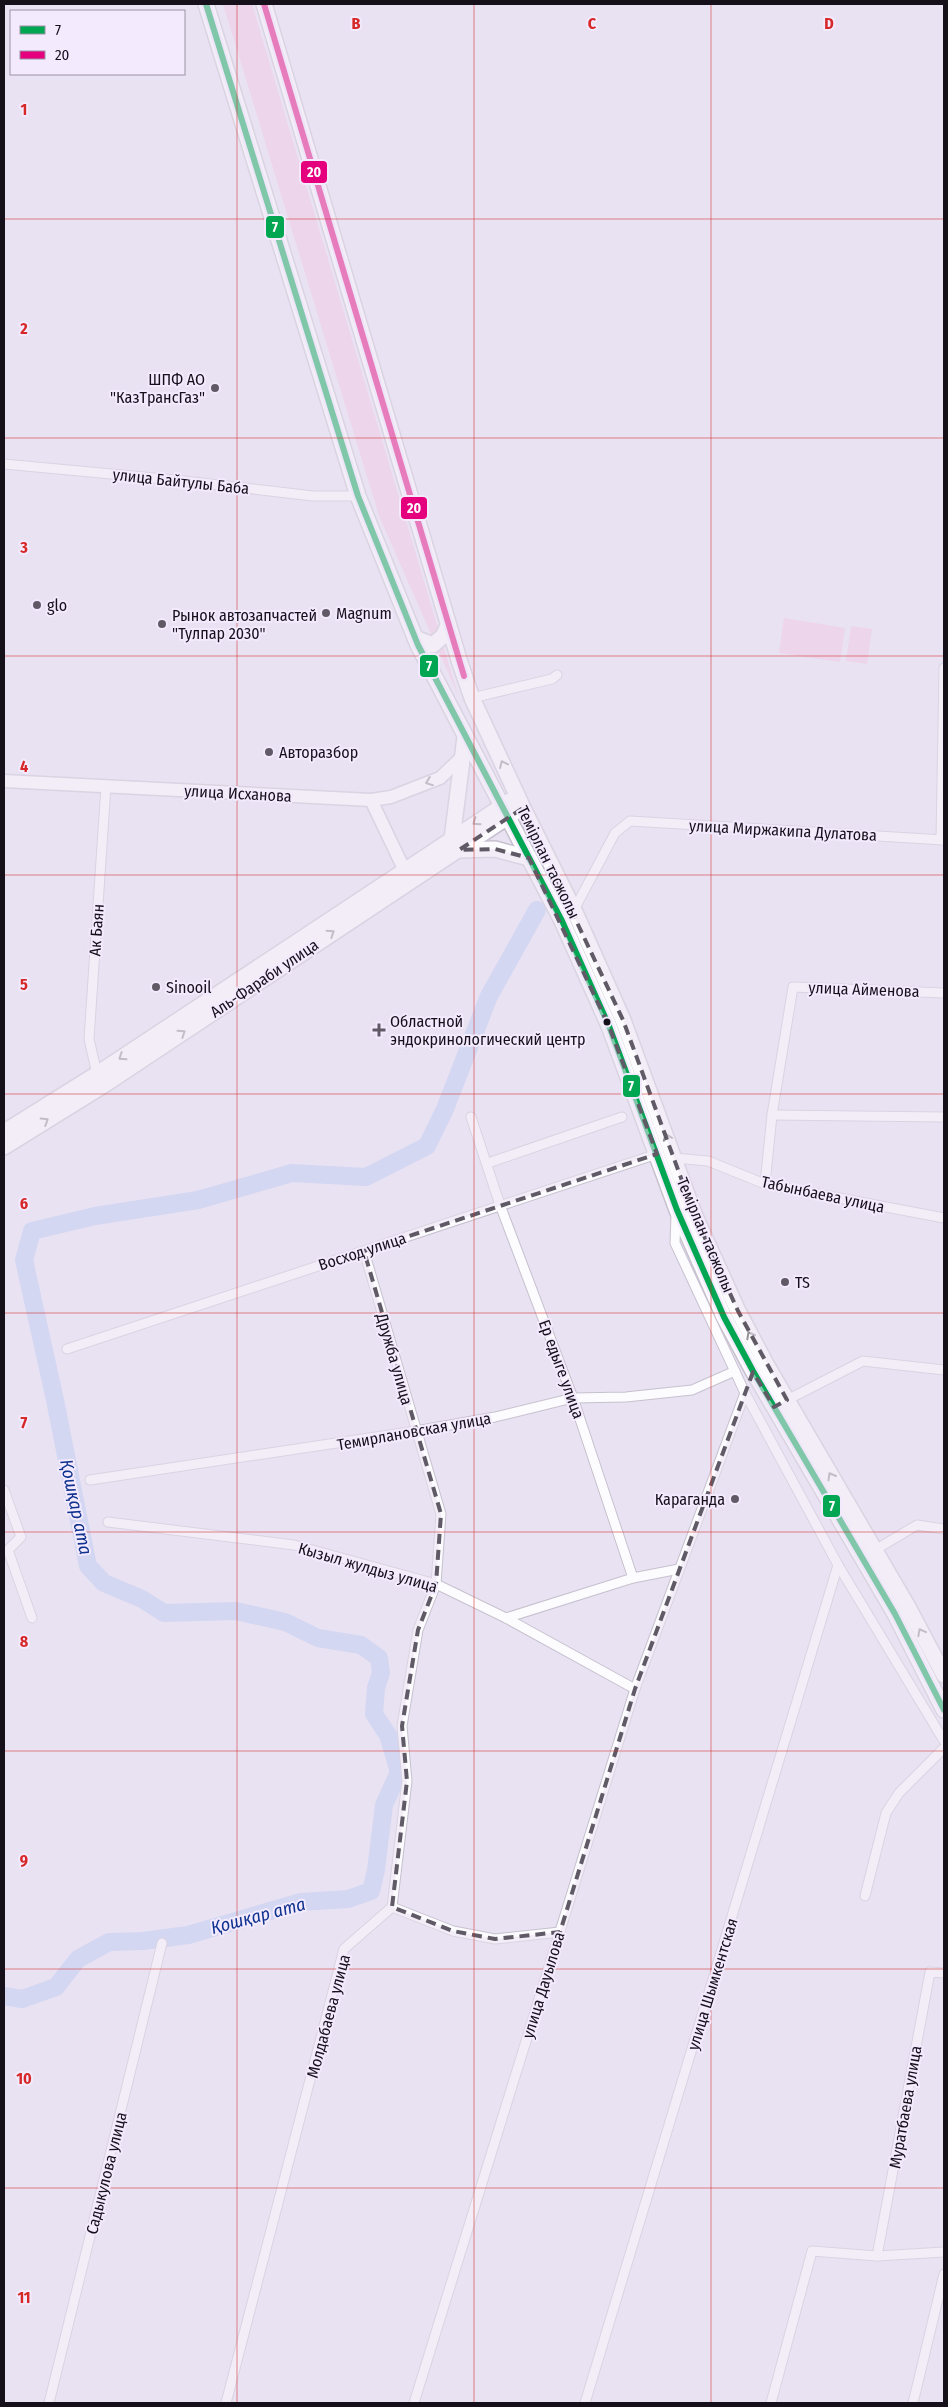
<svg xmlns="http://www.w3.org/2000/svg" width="948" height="2407" font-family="'Fira Sans Condensed',sans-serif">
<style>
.green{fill:#f2c5e2}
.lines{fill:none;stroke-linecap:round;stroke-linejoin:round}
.river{stroke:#b9c9f1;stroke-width:18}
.street-casing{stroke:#c7c1cf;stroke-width:11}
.secondary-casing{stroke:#c7c1cf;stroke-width:15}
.primary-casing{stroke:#c7c1cf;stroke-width:18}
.street{stroke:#fcfbfd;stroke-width:9}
.secondary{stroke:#fcfbfd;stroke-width:12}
.primary{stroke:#fcfbfd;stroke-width:15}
.bus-1-casing{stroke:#f3eafe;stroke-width:10}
.bus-2-casing{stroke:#f3eafe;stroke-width:10}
.bus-1{stroke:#00a651;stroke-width:6}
.bus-2{stroke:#e5007d;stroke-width:6}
.oneway{stroke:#949197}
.marked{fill:none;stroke:#605a67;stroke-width:4;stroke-dasharray:10 6;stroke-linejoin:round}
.grid{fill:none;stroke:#d62828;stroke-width:1;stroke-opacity:0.55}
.poi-dot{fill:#605a67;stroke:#f3eafe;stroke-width:2}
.bus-dot{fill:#16101b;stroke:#f3eafe;stroke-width:2}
.labels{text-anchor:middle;stroke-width:4;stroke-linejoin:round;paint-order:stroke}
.poi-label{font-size:16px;fill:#16101b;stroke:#f3eafe;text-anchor:start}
.street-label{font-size:16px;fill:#16101b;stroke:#f3eafe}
.water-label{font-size:18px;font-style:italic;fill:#0e328e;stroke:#f3eafe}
.grid-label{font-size:16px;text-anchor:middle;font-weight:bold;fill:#d62828;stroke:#f3eafe;stroke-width:4;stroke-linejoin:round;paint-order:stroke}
.line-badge{stroke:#f3eafe;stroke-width:2}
.badge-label{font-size:14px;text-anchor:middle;font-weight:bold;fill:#fff}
</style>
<rect width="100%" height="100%" fill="#e9e2f3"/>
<g class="green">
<path d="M223 4H252L458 695 379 516Z"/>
<path d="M784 618 845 628 840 662 779 653Z"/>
<path d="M851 626 872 629 867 664 846 661Z"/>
</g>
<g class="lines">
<path class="river" d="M4 1996 22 1999 56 1987 78 1959 109 1942 143 1941 188 1935 301 1902 348 1899 371 1891 376 1870 384 1805 399 1772 388 1735 374 1714 376 1688 381 1673 379 1658 361 1645 318 1638 285 1622 236 1611 164 1613 142 1599 104 1583 88 1566 55 1400 24 1260 32 1231 95 1216 198 1200 292 1173 366 1177 427 1146 445 1109 489 996 537 910"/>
<g class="street-casing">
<g id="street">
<path d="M4 464 176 480 313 496H358"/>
<path d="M472 698 552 679 557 675"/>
<path d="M941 840 944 668"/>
<path d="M574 910 615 833 630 821 944 840"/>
<path d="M97 1074 89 1039 106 786"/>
<path d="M772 1115 944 1117"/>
<path d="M471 1117 500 1205 573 1398 633 1578 679 1569"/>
<path d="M674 1158 708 1161 765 1184 944 1218"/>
<path d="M488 1163 622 1117"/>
<path d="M765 1184 772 1115 793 987 944 993"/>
<path d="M676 1215 675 1243 745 1393 838 1565 944 1741"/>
<path d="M67 1349 657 1154"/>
<path d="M785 1401 863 1361 944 1370"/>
<path d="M90 1480 416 1431 495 1417 573 1398 626 1397 692 1390 735 1371"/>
<path d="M4 1490 21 1537 8 1550 32 1618"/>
<path d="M108 1522 294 1545 436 1584 506 1618 635 1689"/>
<path d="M875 1550 917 1525 944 1529"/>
<path d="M506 1618 633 1578"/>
<path d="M865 1896 886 1813 899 1793 944 1748"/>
<path d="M392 1907 453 1931 495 1939 560 1932"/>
<path d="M877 2256 930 1972 944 1973"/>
<path d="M49 2403 162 1943"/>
<path d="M226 2403 344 1949 392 1907 407 1781 402 1726 418 1630 436 1584 441 1514 364 1251"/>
<path d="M414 2403 635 1689 745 1393"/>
<path d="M585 2403 838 1565"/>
<path d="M771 2403 812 2251 877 2256 944 2252"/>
<path d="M913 2403 944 2274"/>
</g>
</g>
<g class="secondary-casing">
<g id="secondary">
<path d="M4 781 371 800 391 797 440 778 461 758"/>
<path d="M371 800 404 869"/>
</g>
</g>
<g class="primary-casing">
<g id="primary">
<path d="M206 4 358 496 418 645 562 921 609 1026 677 1210 724 1317 753 1371 895 1614 944 1710"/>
<path d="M264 4 460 663 472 698 523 808 574 910 623 1020 695 1216 738 1311 766 1364 908 1607 944 1675"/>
<path d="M415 638 433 645 443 636 448 626"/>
<path d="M452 839 465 737"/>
<path d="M459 850 495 849 529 858"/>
<path d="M4 1132 97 1074 510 801"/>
<path d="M4 1147 104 1085 515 812"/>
</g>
</g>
<use href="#street" class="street"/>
<use href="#secondary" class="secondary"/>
<use href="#primary" class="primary"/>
<g class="bus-1-casing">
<path id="bus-1" d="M206 4 358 496 418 645 562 921 609 1026 677 1210 724 1317 753 1371 895 1614 944 1710"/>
</g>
<g class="bus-2-casing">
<path id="bus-2" d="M264 4 464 676"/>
</g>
<use href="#bus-1" class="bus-1"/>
<use href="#bus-2" class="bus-2"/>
</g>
<defs><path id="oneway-chevron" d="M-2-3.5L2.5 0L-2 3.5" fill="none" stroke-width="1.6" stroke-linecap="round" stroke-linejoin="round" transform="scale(1.25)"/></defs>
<g class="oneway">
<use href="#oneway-chevron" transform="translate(503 764) rotate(-115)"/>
<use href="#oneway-chevron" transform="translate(429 782) rotate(159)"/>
<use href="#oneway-chevron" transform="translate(476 822) rotate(145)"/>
<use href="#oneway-chevron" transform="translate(331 933) rotate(-34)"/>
<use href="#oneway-chevron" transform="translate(182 1033) rotate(-34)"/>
<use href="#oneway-chevron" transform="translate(122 1057) rotate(146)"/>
<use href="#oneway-chevron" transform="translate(45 1121) rotate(-32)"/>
<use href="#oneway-chevron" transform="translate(667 1137) rotate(-110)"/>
<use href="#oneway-chevron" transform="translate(750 1335) rotate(-118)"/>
<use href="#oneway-chevron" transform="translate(831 1476) rotate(-120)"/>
<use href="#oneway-chevron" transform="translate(921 1632) rotate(-118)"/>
</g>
<path d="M0 0H948V2407H0ZM523 808 623 1020 695 1216 738 1311 787 1400 774 1407 753 1372 635 1689 560 1932 495 1939 453 1931 392 1907 407 1781 402 1726 418 1630 436 1584 441 1514 364 1251 657 1154 609 1026 529 858 495 849 459 850Z" fill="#e9e2f3" fill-opacity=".55" fill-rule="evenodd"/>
<path class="marked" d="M523 808 623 1020 695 1216 738 1311 787 1400 774 1407 753 1372 635 1689 560 1932 495 1939 453 1931 392 1907 407 1781 402 1726 418 1630 436 1584 441 1514 364 1251 657 1154 609 1026 529 858 495 849 459 850Z"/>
<path class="grid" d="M237 4V2403M474 4V2403M711 4V2403M4 219H944M4 438H944M4 656H944M4 875H944M4 1094H944M4 1313H944M4 1532H944M4 1751H944M4 1969H944M4 2188H944"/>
<g class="poi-dot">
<circle cx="215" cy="388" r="5"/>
<circle cx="37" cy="605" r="5"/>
<circle cx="326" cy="613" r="5"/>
<circle cx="162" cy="624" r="5"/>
<circle cx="269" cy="752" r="5"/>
<circle cx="156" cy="987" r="5"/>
<path d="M376.5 1022.5h5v5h5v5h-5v5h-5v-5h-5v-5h5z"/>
<circle cx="785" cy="1282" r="5"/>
<circle cx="735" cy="1499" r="5"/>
</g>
<circle class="bus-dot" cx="607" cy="1022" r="4.5"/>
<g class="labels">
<g class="poi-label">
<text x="205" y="385" text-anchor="end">ШПФ АО<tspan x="205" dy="18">"КазТрансГаз"</tspan></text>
<text x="47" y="611">glo</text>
<text x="336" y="619">Magnum</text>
<text x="172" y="621">Рынок автозапчастей<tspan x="172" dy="18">"Тулпар 2030"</tspan></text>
<text x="279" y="758">Авторазбор</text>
<text x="166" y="993">Sinooil</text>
<text x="390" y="1027">Областной<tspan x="390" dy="18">эндокринологический центр</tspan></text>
<text x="795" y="1288">TS</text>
<text x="725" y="1505" text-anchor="end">Караганда</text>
</g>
<g class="street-label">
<text transform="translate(181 481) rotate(6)" y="6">улица Байтулы Баба</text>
<text transform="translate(238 793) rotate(3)" y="6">улица Исханова</text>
<text transform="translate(783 830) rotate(3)" y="6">улица Миржакипа Дулатова</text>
<text transform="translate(549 862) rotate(64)" y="6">Темірлан тасжолы</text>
<text transform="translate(96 930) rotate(-86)" y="6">Ак Баян</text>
<text transform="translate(264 978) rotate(-34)" y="6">Аль-Фараби улица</text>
<text transform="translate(864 989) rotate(2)" y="6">улица Айменова</text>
<text transform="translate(823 1194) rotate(12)" y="6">Табынбаева улица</text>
<text transform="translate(706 1235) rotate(67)" y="6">Темірлан тасжолы</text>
<text transform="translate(362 1251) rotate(-18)" y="6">Восход улица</text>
<text transform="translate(395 1359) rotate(74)" y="6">Дружба улица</text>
<text transform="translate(562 1369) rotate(70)" y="6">Ер едыге улица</text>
<text transform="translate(414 1431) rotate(-10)" y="6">Темирлановская улица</text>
<text transform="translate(368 1567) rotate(16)" y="6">Кызыл жулдыз улица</text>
<text transform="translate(712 1984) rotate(-73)" y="6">улица Шымкентская</text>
<text transform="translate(543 1985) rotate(-73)" y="6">улица Дауылова</text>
<text transform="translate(328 2016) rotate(-75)" y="6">Молдабаева улица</text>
<text transform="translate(905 2107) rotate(-80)" y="6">Муратбаева улица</text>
<text transform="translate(106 2173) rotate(-76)" y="6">Садыкулова улица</text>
</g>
<g class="water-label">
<text transform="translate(76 1507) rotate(78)" y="6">Қошқар ата</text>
<text transform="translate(258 1916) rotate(-15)" y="6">Қошқар ата</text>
</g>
</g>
<g class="grid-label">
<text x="356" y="29">B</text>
<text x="592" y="29">C</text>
<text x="829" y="29">D</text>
<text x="24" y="115">1</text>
<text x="24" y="334">2</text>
<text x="24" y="553">3</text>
<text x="24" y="772">4</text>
<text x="24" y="990">5</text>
<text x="24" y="1209">6</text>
<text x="24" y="1428">7</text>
<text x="24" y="1647">8</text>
<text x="24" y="1866">9</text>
<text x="24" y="2084">10</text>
<text x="24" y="2303">11</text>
</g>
<g class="line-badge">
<rect x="300" y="160" width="28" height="24" rx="5" fill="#e5007d"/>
<rect x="265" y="215" width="20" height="24" rx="5" fill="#00a651"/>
<rect x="400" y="496" width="28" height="24" rx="5" fill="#e5007d"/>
<rect x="419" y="654" width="20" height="24" rx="5" fill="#00a651"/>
<rect x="622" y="1074" width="19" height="24" rx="5" fill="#00a651"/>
<rect x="822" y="1494" width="19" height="24" rx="5" fill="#00a651"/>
</g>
<g class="badge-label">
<text x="314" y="177">20</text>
<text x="275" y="232">7</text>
<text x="414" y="513">20</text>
<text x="429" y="671">7</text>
<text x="631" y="1091">7</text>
<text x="832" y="1511">7</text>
</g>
<rect width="948" height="2407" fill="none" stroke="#16101b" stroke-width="10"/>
<rect x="10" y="10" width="175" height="65" fill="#f3eafe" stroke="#9b93a3"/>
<rect x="20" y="26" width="25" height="8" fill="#00a651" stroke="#9b93a3"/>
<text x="55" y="35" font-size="15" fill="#16101b">7</text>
<rect x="20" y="51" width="25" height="8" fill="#e5007d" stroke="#9b93a3"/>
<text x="55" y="60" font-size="15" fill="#16101b">20</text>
</svg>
